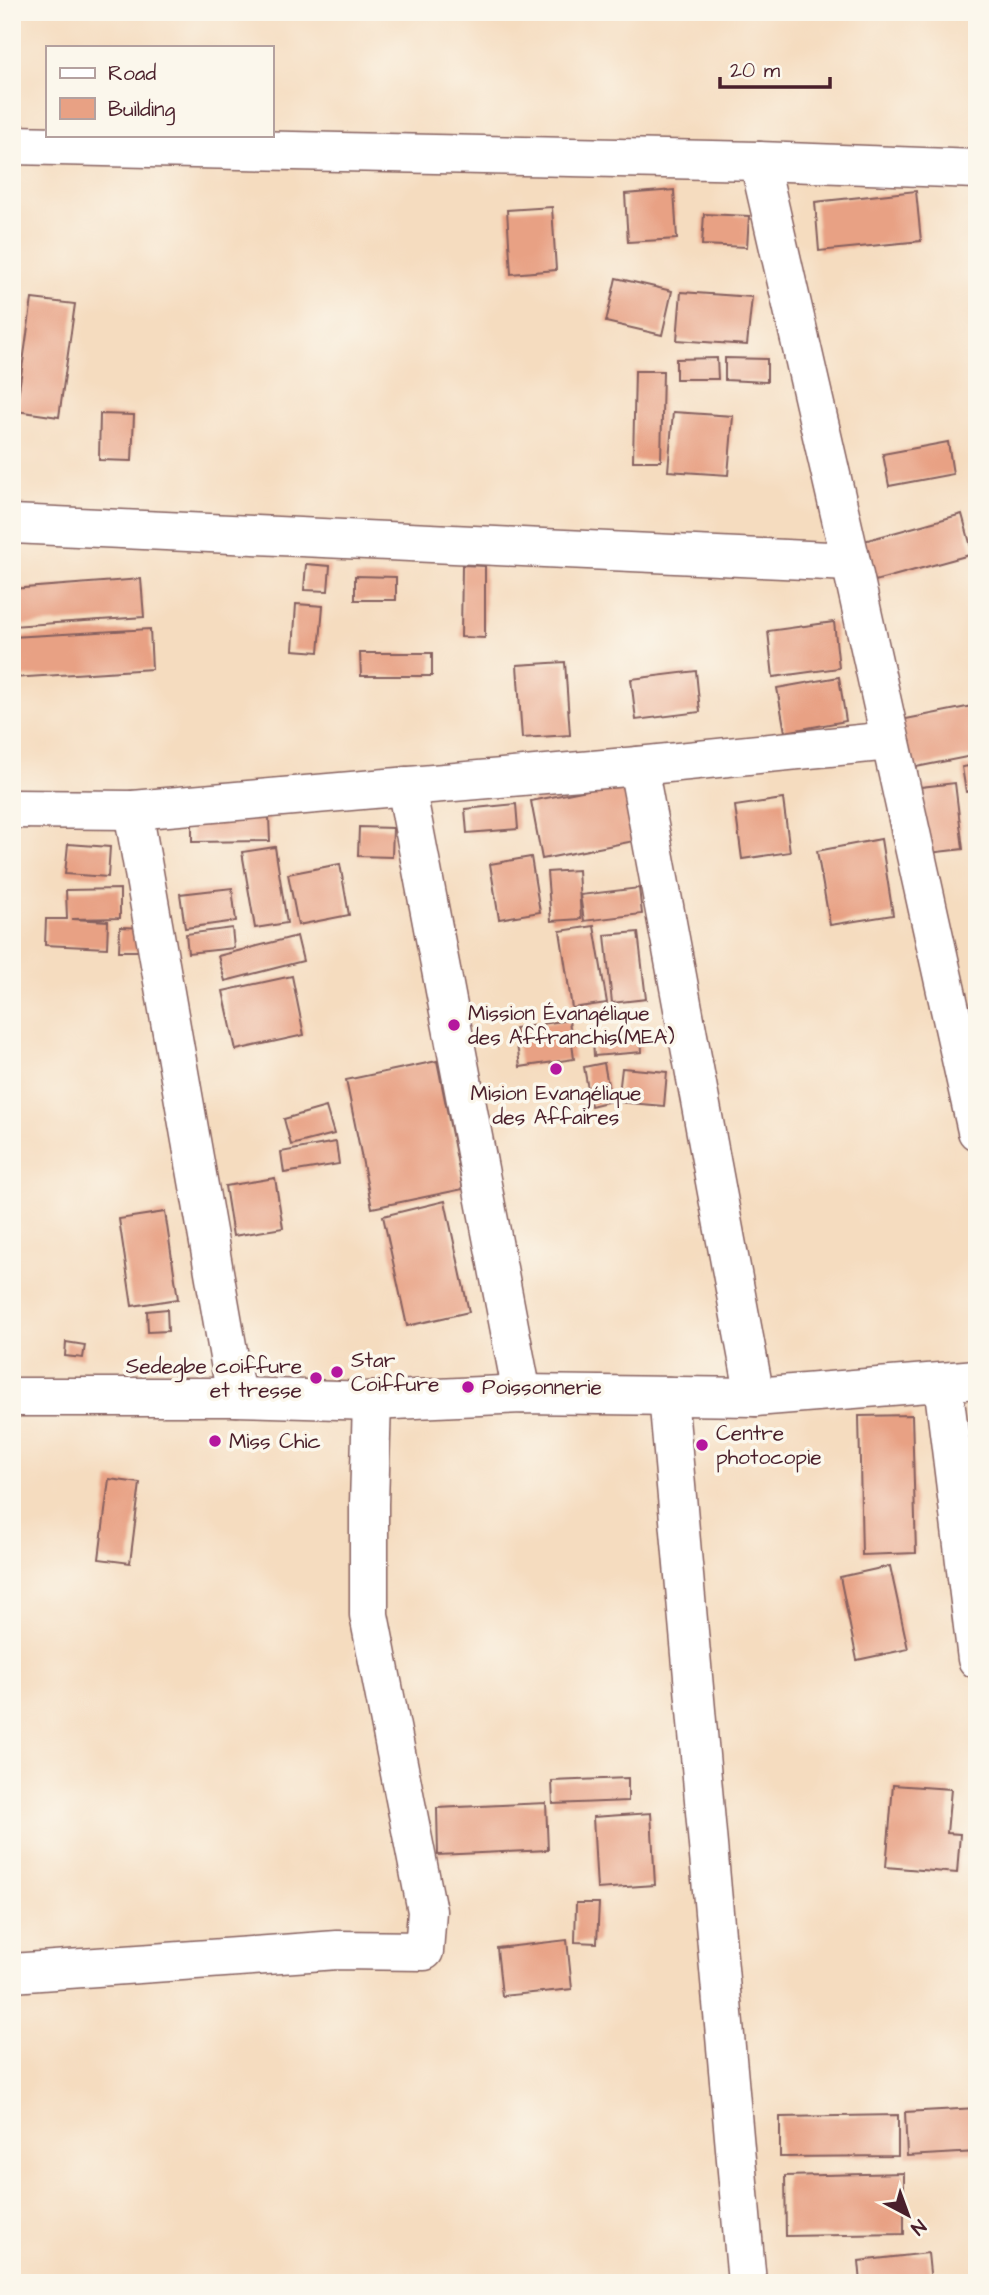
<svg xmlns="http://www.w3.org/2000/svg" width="989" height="2295" font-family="'Architects Daughter',sans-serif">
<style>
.building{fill:#e8a184}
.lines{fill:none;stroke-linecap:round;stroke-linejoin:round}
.minor-casing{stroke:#86615f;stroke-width:41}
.minor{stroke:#fff;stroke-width:38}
.poi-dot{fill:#b5179e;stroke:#fbf7ec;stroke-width:2.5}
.labels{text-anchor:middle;stroke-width:7;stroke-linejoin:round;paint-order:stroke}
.poi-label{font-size:21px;fill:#4a1f2b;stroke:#fbf7ec;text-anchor:start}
</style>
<rect width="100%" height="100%" fill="#fbf7ec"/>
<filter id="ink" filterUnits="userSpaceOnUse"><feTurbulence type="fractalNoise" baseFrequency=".0143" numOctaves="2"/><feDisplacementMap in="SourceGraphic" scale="14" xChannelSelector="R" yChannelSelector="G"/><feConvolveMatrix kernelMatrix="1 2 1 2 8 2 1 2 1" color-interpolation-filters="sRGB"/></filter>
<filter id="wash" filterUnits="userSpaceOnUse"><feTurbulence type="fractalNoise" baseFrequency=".00686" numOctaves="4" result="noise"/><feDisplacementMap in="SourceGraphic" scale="28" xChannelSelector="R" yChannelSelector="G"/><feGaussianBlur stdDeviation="1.57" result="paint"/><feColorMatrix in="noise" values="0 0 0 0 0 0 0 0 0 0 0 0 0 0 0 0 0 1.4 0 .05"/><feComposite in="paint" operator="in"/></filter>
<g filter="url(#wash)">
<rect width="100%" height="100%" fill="#f5dcbf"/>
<g id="blocks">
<g class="building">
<path d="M674 190 677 239 628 242 625 194Z"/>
<path d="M916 191 921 241 819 251 815 202Z"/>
<path d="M552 207 556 270 511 274 507 210Z"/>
<path d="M704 214 749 216 747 247 702 245Z"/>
<path d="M616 278 672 291 662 335 606 322Z"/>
<path d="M681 292 752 297 747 345 677 340Z"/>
<path d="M32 299 75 304 59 417 16 411Z"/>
<path d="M717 358 718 379H676V359Z"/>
<path d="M725 358 767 359V382L725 380Z"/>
<path d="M635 371H663L661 461H633Z"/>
<path d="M673 412 733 416 728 475 668 471Z"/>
<path d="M100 414 134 415 132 461 99 460Z"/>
<path d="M948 442 953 474 889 486 883 454Z"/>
<path d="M962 514 973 554 875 581 864 541Z"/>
<path d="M306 564 330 566 328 591 304 590Z"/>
<path d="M462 565 485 566V638L461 637Z"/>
<path d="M355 576 396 577V600H355Z"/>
<path d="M141 579 144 617 12 626V589Z"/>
<path d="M296 604 323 606 319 652 293 650Z"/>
<path d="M834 622 839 668 773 677 768 631Z"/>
<path d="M150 629 152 669 12 678V637Z"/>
<path d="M360 653H432V676H361Z"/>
<path d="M565 662 570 735 522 738 517 665Z"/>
<path d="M696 671 700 712 636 720 631 679Z"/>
<path d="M839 677 846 721 785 732 777 688Z"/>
<path d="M977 705V755L911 768 901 720Z"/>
<path d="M977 765V791L966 792 962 767Z"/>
<path d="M623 783 634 841 542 859 531 801Z"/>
<path d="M955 783 963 849 929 853 921 787Z"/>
<path d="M783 799 790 852 742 859 735 806Z"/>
<path d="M516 804 518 829 467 833 465 809Z"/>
<path d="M269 817 270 841 192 842V818Z"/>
<path d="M359 827 393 828 392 857 358 856Z"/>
<path d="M881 839 893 915 830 925 817 851Z"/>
<path d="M68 844 110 847 108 877 65 874Z"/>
<path d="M275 847 287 923 255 928 242 852Z"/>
<path d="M531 857 540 912 499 919 490 864Z"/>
<path d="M340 864 349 915 298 925 288 874Z"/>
<path d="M578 870 581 919 551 921 547 872Z"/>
<path d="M232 888 236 921 185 928 180 894Z"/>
<path d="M639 888 642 914 584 921 580 895Z"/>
<path d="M120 889V918L72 919 108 921 107 948 45 945 46 919H67L66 890Z"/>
<path d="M594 926 607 1003 572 1008 560 931Z"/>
<path d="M120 927 147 928 146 951H119Z"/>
<path d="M232 928 234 948 188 953 186 934Z"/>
<path d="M638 932 646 999 612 1003 605 935Z"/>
<path d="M297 936 303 961 225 981 218 956Z"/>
<path d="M292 976 304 1035 236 1050 223 991Z"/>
<path d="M569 1020 574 1059 520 1067 515 1028Z"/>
<path d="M641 1036 642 1052 594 1056 593 1039Z"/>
<path d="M437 1061 463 1189 372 1208 346 1080Z"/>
<path d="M604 1063 611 1101 591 1106 584 1067Z"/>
<path d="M622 1068 667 1072 664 1106 618 1102Z"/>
<path d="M326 1107 334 1134 291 1145 284 1119Z"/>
<path d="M336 1142 339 1164 284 1173 281 1152Z"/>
<path d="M275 1178 283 1228 233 1236 225 1186Z"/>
<path d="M445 1201 469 1312 407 1326 383 1216Z"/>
<path d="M165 1212 178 1299 132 1306 119 1219Z"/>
<path d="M167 1309 168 1331 148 1332 147 1311Z"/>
<path d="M66 1342 85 1345 83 1358 65 1356Z"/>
<path d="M912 1415 916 1553 862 1555 859 1416Z"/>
<path d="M109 1479 140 1483 130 1563 99 1559Z"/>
<path d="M890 1566 908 1649 857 1660 840 1577Z"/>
<path d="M628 1778V1801L553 1804 552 1781Z"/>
<path d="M893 1785 951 1789 947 1833 960 1834 957 1873 886 1867Z"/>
<path d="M546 1803 548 1850 438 1855 437 1808Z"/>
<path d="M651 1813 655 1885 597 1889 593 1817Z"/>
<path d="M576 1903H599L597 1943 575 1942Z"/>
<path d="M567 1940 572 1989 502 1996 497 1948Z"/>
<path d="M977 2108V2152L907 2156 905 2112Z"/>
<path d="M898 2115V2156L780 2157V2117Z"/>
<path d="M904 2173V2234L786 2236 785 2176Z"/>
<path d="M928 2253 931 2283H861L859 2261Z"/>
</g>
</g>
</g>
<g filter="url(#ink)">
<use href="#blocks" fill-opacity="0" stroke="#86615f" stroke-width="2"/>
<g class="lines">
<g class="minor-casing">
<g id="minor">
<path d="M12 145 759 161 977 169"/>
<path d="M759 161 851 562 977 1131"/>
<path d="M12 524 851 562"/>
<path d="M638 766 755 1397"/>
<path d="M406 786 522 1394"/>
<path d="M12 809 133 810 638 766 890 741"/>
<path d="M133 810 236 1397"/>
<path d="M943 1383 977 1659"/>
<path d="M668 1396 747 2283"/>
<path d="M12 1397H236L372 1401 522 1394 755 1397 977 1379"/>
<path d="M12 1973 337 1950 424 1951 427 1911 369 1615V1504L372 1401"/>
</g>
</g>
<use href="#minor" class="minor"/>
</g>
</g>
<g class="poi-dot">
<circle cx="454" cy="1025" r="7"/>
<circle cx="556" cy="1069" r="7"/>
<circle cx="337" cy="1372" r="7"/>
<circle cx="316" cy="1378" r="7"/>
<circle cx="468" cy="1387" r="7"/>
<circle cx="215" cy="1441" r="7"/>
<circle cx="702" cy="1445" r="7"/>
</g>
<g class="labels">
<g class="poi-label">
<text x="468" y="1020">Mission Évangélique<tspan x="468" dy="24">des Affranchis(MEA)</tspan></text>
<text x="556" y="1100" text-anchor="middle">Mision Evangélique<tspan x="556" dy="24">des Affaires</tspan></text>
<text x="351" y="1367">Star<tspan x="351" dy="24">Coiffure</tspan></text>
<text x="302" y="1373" text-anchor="end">Sedegbe coiffure<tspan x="302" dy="24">et tresse</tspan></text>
<text x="482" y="1394">Poissonnerie</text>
<text x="716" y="1440">Centre<tspan x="716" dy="24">photocopie</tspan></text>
<text x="229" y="1448">Miss Chic</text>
</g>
</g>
<rect width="989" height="2295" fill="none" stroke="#fbf7ec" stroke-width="42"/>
<rect x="46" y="46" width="228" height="91" fill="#fbf7ec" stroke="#b4a19f" stroke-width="2"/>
<rect x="60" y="68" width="35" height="10" fill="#ffffff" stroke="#b4a19f" stroke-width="2"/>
<text x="108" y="80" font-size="21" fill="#4a1f2b">Road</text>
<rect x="60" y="98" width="35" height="21" fill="#e8a184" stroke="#b4a19f" stroke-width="2"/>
<text x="108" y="116" font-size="21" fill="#4a1f2b">Building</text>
<g transform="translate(908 2215) rotate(139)" stroke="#fbf7ec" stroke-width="5" paint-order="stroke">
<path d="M0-5L12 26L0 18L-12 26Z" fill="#4a1f2b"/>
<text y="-10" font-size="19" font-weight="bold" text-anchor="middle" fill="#4a1f2b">N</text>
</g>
<path d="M720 77v10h110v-10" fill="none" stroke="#4a1f2b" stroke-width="3.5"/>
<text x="730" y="77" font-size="21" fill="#4a1f2b" stroke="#fbf7ec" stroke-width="5" paint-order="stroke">20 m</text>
</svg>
